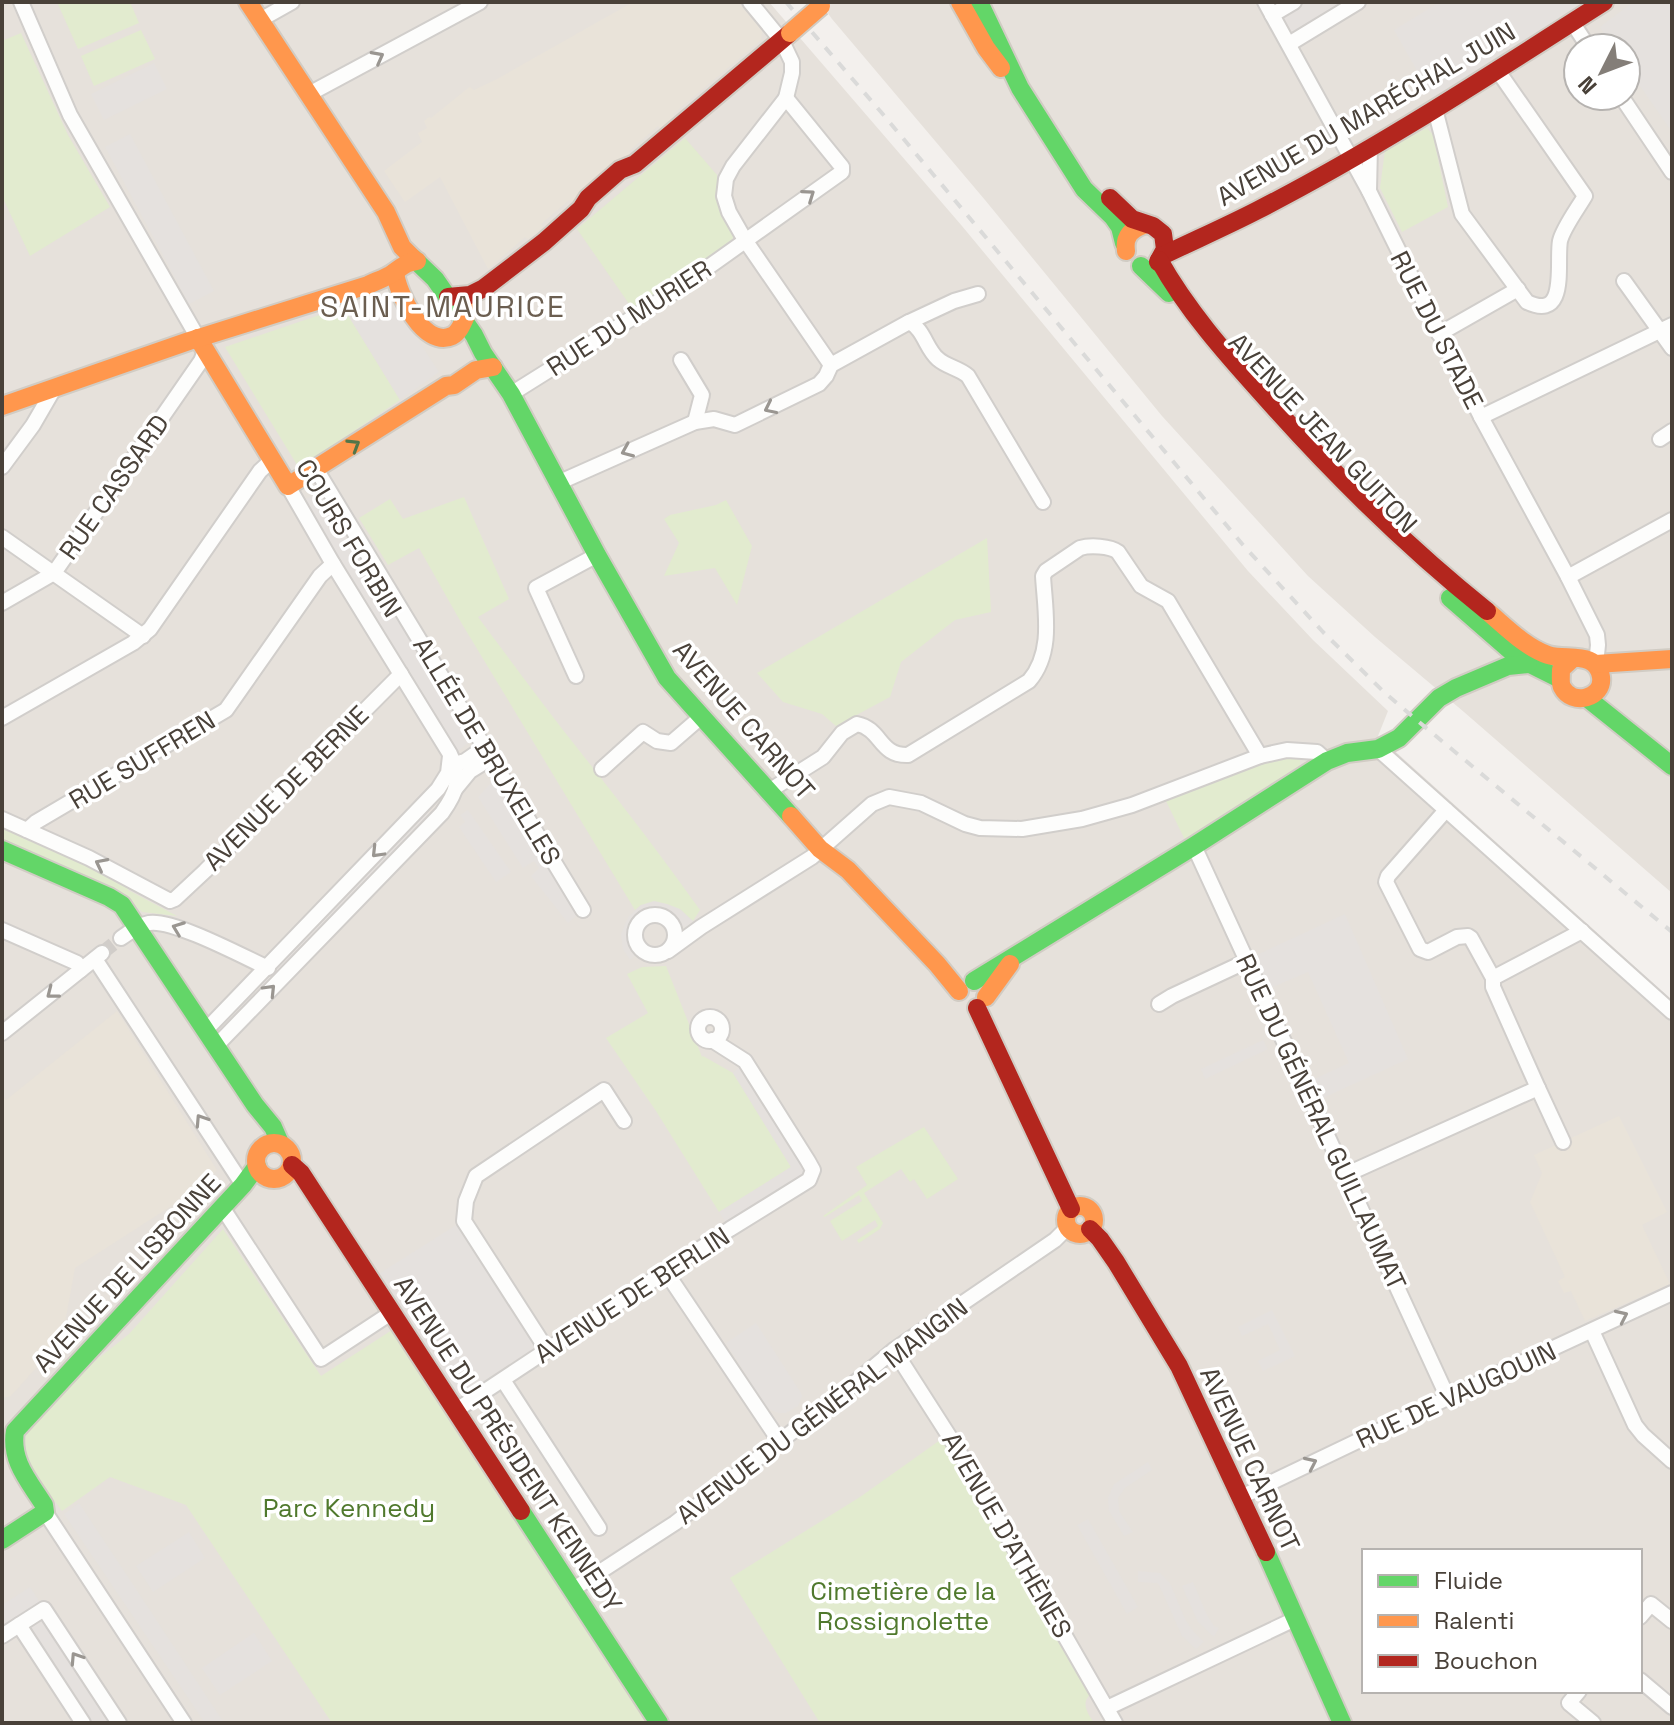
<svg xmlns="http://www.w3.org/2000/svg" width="1674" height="1725" font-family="'Space Grotesk',sans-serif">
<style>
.residential{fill:#e6e1db;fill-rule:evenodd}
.education{fill:#e9e3d9}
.green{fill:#e2ebcf}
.parking{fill:#e5e1de}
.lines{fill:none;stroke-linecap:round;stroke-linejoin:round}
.street-tunnel{stroke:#d1cdc9;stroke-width:14;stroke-dasharray:14 7;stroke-linecap:butt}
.street-casing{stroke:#d1cecb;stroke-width:18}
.fast-casing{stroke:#d1ccc4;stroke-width:22}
.slow-casing{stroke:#d1ccc4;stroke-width:22}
.jam-casing{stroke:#d1ccc4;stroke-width:22}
.street{stroke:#fdfdfc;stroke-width:14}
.fast{stroke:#63d668;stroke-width:18}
.slow{stroke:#ff974d;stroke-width:18}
.jam{stroke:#b3261e;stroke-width:18}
.rail{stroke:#dadad9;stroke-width:4;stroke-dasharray:10 10;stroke-linecap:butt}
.slow-bridge-casing{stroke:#d1ccc4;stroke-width:22;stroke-linecap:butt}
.slow-bridge{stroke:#ff974d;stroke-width:18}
.oneway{stroke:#9a9691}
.oneway2{stroke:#527549}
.labels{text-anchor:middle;stroke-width:7;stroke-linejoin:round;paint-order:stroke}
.street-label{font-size:26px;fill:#494139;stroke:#fff}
.park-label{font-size:26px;fill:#50792d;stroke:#fff}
.quarter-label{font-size:30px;letter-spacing:2px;fill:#6b5e50;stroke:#fff}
</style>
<rect width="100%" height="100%" fill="#f3f0ed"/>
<g class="residential">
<path d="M2 2H769L962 226 1248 571 1313 640 1388 711 1378 736 1672 1000V1723H2ZM1364 1551H1640V1691H1364Z"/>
<path d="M820 2H1672V893L1464 712 1375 637 1308 576 1162 416 985 200 832 19ZM1578 48H1626V96H1578Z"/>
</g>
<g class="education">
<path d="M633 2H738L762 31 761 40 673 114 675 117 661 129 658 126 629 151 630 153 586 191 572 202 569 200 541 224 543 227 528 239 525 237 488 269 440 177 405 202 384 171 422 142 418 133 427 128 424 121 429 117 431 118 467 89 470 87 474 90 497 79Z"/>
<path d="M117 1011 217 1170 204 1185 75 1268 62 1339 11 1396 2 1398V1095L6 1100Z"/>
<path d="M1619 1116 1667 1212 1642 1225 1670 1284 1585 1321 1571 1291 1564 1293 1558 1281 1565 1277 1530 1202 1542 1173 1534 1155Z"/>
</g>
<g class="green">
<path d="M57 2H130L139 23 78 49Z"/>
<path d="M141 30 155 59 94 86 81 56Z"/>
<path d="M21 33 68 135 110 207 30 256 2 196V41Z"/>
<path d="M1427 128 1433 135 1448 207 1402 232 1380 188 1385 150Z"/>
<path d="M685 138 717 175V193L734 235 731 242 634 311 577 229Z"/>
<path d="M343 307 400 400 299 468 225 347Z"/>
<path d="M464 497 509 599 478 617C511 661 544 706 578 749 620 802 661 855 700 910L693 921 686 916 641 905 635 910 462 624 419 548 388 565 359 518 390 499 403 519Z"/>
<path d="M726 500 752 546 737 605 715 568 664 576 679 543 664 519 670 515 716 505Z"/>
<path d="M987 538 991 612 955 620 901 662 890 697 836 726 822 714 783 702 757 673Z"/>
<path d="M1283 756 1300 758V767L1186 842 1165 799Z"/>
<path d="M2 824 130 885 128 890 177 916 142 912 128 898 2 842Z"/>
<path d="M666 966 702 1057 703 1056 733 1073 791 1167 719 1212 656 1111 606 1038 648 1013 627 974 642 967Z"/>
<path d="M924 1127 958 1179 927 1199 914 1179 910 1182 901 1169 864 1193 883 1223 880 1229 859 1243 858 1242 857 1240 878 1226 875 1220 842 1241 830 1221 862 1201 859 1195 825 1217 823 1216 867 1185 856 1167Z"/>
<path d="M223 1229 321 1376 392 1330 649 1723H332L186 1505 110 1477 62 1511C47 1489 17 1459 27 1432L94 1362 129 1334Z"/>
<path d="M943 1438 1041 1612 1091 1694C1080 1702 1088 1714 1094 1723H820L730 1578 860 1497Z"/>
</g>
<g class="parking">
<path d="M1294 2H1358L1289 44 1272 15Z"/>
<path d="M1440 2H1574L1580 12 1433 99 1394 30Z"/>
<path d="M1633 2H1672V132L1626 66V48H1614L1600 27Z"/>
<path d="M154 63 167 89 104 120 91 94Z"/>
<path d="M130 134 214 291 189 304 105 147Z"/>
<path d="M381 295 394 303 439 372 400 400 343 307Z"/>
<path d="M324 489 474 739 458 751 304 500Z"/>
<path d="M500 773 583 910 568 923 531 876 539 868 534 861 523 868 478 797Z"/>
<path d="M425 810 431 816 265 991 257 984Z"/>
<path d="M468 810 511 872 496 882 459 827 465 822 460 815Z"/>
<path d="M654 901 667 904 680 909 693 921 685 928 667 914 655 911 645 915 636 922 631 930 630 938 633 947 638 953 630 960 623 949 621 934 628 917 641 905Z"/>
<path d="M1345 914 1408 1059 1312 1103 1303 1084 1349 1063 1308 972 1261 992 1246 960Z"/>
<path d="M1263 1040 1268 1049 1205 1079 1201 1069Z"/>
<path d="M745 1061 813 1170 730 1229 719 1212 791 1167 733 1073Z"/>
<path d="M461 1222 539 1345 459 1397 377 1275Z"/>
<path d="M1272 1310 1295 1356 1263 1371 1258 1361 1280 1350 1268 1324 1242 1336 1238 1327Z"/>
<path d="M756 1323 801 1393 802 1396 798 1406 786 1413H778L767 1408 726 1343Z"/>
<path d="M1148 1462 1152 1470 1125 1488 1118 1498 1119 1511 1133 1532 1124 1536 1109 1511 1108 1498 1114 1484Z"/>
<path d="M79 1503 134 1586 224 1723H205L64 1514Z"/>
<path d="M1088 1519 1138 1607 1127 1614 1077 1525Z"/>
<path d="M189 1532 205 1558 153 1592 136 1566Z"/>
<path d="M1138 1571 1160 1573 1170 1583 1185 1619 1192 1630 1204 1642 1196 1649 1182 1636 1159 1585 1157 1583 1138 1582Z"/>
<path d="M1193 1582 1207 1615 1214 1626 1219 1628 1214 1637 1198 1622 1182 1586Z"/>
<path d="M30 1587 119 1723H83L19 1625 2 1636V1605Z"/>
<path d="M254 1633 272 1661 220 1695 202 1668Z"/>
</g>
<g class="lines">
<path class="street-tunnel" d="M102 953 121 938"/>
<g class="street-casing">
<g id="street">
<path d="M21 2 70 115 198 338"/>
<path d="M750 2 782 41 792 62V73L786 98 733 166 726 179 724 196 729 212 745 240 831 365"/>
<path d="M1265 2 1369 191 1481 417 1568 577 1597 635 1598 645 1596 664"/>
<path d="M1272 15 1294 2"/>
<path d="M260 20 292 2"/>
<path d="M1572 22 1589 48"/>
<path d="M1289 44 1358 2"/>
<path d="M309 94 480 2"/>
<path d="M1621 96 1672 172"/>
<path d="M1435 109 1462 214 1527 302C1569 322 1556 262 1560 241 1563 228 1578 208 1585 196L1498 71"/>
<path d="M1369 191 1370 146"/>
<path d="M1624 281 1672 348"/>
<path d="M909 322 954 301 978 294"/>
<path d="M1439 334 1518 289"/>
<path d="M681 360 702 395 695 422"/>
<path d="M511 394 672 293 842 172V167L786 98"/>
<path d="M1481 417 1672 325"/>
<path d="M1660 439 1672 431"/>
<path d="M2 467 33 425 55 387"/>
<path d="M316 469 583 910"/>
<path d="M560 482 695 422 714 419 735 425 819 384 826 376 831 365 909 322C924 329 926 349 938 359 947 367 959 368 968 376L1043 502"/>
<path d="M2 537 143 636"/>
<path d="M1568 577 1672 520"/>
<path d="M2 603 54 573 201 361 205 351"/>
<path d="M576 676 536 588 597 555"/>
<path d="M2 718 133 643 150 629 260 471 272 460"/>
<path d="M1378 749 1672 1012"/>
<path d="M455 764 465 761 485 747"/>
<path d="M602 769 643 732 657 741 671 743 701 717"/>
<path d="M456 788 470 771 491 758"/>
<path d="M769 791 823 757 842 733 857 724C882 729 879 756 908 755L1029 681C1054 652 1045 611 1043 576L1046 571 1080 548C1090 545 1110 546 1118 552L1141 586 1168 601 1260 756"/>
<path d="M1446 810 1388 876 1386 882 1420 949 1428 952 1457 937 1468 936 1471 938 1493 978"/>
<path d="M2 819 89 858 170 901 175 899 205 871 401 674"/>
<path d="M27 830 36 822 226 710 320 576 333 564"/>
<path d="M1194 846 1448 1398"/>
<circle cx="655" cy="935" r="20"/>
<path d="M2 930 77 963 81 970"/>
<path d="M121 938C130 932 138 925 149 923 173 919 242 956 268 968"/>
<path d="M668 951 701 927 812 857 872 804 889 797 921 803 965 824 980 828 1022 829 1082 819 1132 805 1260 756 1287 750 1317 752 1327 761"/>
<path d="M95 959 243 1185"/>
<path d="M1159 1004 1172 996 1247 961"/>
<circle cx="710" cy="1029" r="12"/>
<path d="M206 1030 438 789 448 773 450 756"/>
<path d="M2 1033 102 953"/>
<path d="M216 1046 442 813C457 792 462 779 450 754L333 564 288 486"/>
<path d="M1538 1088 1563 1142"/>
<path d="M1345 1175 1538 1088 1493 987V978L1582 931"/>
<path d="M222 1207 321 1359 391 1313"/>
<path d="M666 1272 780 1442"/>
<path d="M1592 1331 1635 1425 1643 1435 1672 1461"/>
<path d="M547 1350 464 1221 466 1201 476 1176 604 1090 624 1121"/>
<path d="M894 1350 958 1450 1115 1723"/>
<path d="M503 1380 599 1528"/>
<path d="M455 1411 730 1229 809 1180 813 1170 808 1161 745 1061 712 1040"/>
<path d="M1241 1497 1506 1370 1672 1293"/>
<path d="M45 1512 184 1723"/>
<path d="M572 1590 675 1523 851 1386 894 1350 1055 1240 1068 1227"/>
<path d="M1640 1617 1651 1604 1672 1621"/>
<path d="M2 1636 19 1625"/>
<path d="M1640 1680 1672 1707"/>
<path d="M1579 1691 1569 1703 1593 1723"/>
<path d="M1107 1708 1295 1619"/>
<path d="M83 1723 19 1625 44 1609 119 1723"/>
</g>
</g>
<g class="fast-casing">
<g id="fast">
<path d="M979 2 1020 88 1084 189 1113 217 1120 227 1124 243"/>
<path d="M413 258 435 279 474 335 483 353 511 394 597 555 667 678 791 816"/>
<path d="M1141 266 1169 293"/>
<path d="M1450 598 1520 659 1560 679"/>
<path d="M1587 698 1672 766"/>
<path d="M2 850 109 897 122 905 255 1105 273 1127 280 1143"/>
<path d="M974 981 1194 846 1327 761 1347 753 1378 749 1399 738 1439 698 1456 688 1508 666 1528 664"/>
<path d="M521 1511 659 1723"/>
<path d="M2 1540 45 1512 44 1505C29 1481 10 1461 15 1431L243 1185 257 1166"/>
<path d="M1266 1552 1342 1723"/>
</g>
</g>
<g class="slow-casing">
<g id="slow">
<path d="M248 2 386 212 402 247 413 258"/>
<path d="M960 2 986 48 1001 68"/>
<path d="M1126 251C1124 237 1130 230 1143 225"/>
<path d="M395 272C397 293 424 349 452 336 461 332 464 318 469 310"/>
<path d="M198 338 288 486 446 386 454 385 476 370 493 367"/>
<path d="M2 406 189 341 368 285C376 281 386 278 393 273 402 267 406 262 417 261"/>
<path d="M1487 611C1506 627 1525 647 1548 655 1566 661 1597 650 1601 677 1604 698 1572 707 1562 687 1560 683 1561 675 1561 669L1572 659"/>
<path d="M1596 664 1672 659"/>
<path d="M791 816 820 849 848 870 937 964 959 991"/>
<path d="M986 997 1010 964"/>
<circle cx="274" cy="1161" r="18"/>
<circle cx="1080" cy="1220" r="14"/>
</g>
</g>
<g class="jam-casing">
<g id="jam">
<path d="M1110 198 1132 219 1153 226 1163 234 1165 249 1158 262"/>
<path d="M1164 255C1195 240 1227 226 1258 210 1377 149 1491 74 1604 2"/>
<path d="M1159 260C1187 310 1225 353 1263 395 1332 473 1406 546 1487 611"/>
<path d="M448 297 470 295 484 288 544 242 581 209 588 198 620 170 635 164 790 33"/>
<path d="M977 1008 1071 1209"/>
<path d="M292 1165 301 1173 521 1511"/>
<path d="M1090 1229 1100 1239 1116 1262 1179 1366 1266 1552"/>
</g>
</g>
<use href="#street" class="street"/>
<use href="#fast" class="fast"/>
<use href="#slow" class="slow"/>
<use href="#jam" class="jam"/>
<path class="rail" d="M786 2 881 112 1243 545 1323 632 1385 693 1419 722 1672 932"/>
<g class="slow-bridge-casing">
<path id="slow-bridge" d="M790 33 821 6"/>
</g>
<use href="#slow-bridge" class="slow-bridge"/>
</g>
<defs><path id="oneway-chevron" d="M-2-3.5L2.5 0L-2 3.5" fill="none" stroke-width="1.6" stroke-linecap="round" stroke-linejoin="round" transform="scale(2)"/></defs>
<g class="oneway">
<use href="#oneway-chevron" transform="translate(378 57) rotate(-28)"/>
<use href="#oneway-chevron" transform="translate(809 195) rotate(-35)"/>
<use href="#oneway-chevron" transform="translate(770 408) rotate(154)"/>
<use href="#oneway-chevron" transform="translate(627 451) rotate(157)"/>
<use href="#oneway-chevron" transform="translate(377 852) rotate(134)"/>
<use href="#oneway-chevron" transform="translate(101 864) rotate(-153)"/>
<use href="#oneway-chevron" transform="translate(178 928) rotate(-159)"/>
<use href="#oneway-chevron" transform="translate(270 990) rotate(-46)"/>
<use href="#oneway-chevron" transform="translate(52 993) rotate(142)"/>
<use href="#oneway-chevron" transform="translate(201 1120) rotate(-123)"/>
<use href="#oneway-chevron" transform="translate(1622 1316) rotate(-25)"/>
<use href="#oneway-chevron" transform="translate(1311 1463) rotate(-25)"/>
<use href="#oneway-chevron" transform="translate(76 1658) rotate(-123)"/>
</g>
<use class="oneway2" href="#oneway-chevron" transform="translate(354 445) rotate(-32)"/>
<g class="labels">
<g class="street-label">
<text transform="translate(1366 114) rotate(-30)" y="9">AVENUE DU MARÉCHAL JUIN</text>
<text transform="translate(629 318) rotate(-33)" y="9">RUE DU MURIER</text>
<text transform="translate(1437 330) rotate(63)" y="9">RUE DU STADE</text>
<text transform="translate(1323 433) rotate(47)" y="9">AVENUE JEAN GUITON</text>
<text transform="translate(114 487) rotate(-55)" y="9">RUE CASSARD</text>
<text transform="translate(349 538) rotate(59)" y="9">COURS FORBIN</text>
<text transform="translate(744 720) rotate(49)" y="9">AVENUE CARNOT</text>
<text transform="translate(487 751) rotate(59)" y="9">ALLÉE DE BRUXELLES</text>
<text transform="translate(142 760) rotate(-31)" y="9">RUE SUFFREN</text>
<text transform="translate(286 788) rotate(-45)" y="9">AVENUE DE BERNE</text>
<text transform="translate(1321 1122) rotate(65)" y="9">RUE DU GÉNÉRAL GUILLAUMAT</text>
<text transform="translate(127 1273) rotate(-47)" y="9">AVENUE DE LISBONNE</text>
<text transform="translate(632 1295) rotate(-33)" y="9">AVENUE DE BERLIN</text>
<text transform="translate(1456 1395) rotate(-25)" y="9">RUE DE VAUGOUIN</text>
<text transform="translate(822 1411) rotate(-37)" y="9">AVENUE DU GÉNÉRAL MANGIN</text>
<text transform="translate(508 1444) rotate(57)" y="9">AVENUE DU PRÉSIDENT KENNEDY</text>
<text transform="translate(1250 1459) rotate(65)" y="9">AVENUE CARNOT</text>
<text transform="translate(1007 1535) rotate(60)" y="9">AVENUE D'ATHÈNES</text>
</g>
<g class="park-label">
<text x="349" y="1517">Parc Kennedy</text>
<text x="903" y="1600">Cimetière de la<tspan x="903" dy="30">Rossignolette</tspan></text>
</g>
<g class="quarter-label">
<text x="443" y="317">SAINT-MAURICE</text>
</g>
</g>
<rect width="1674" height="1725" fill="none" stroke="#494139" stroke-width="8"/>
<rect x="1362" y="1549" width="280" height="144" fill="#ffffff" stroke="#b6b3b0" stroke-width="2"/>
<rect x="1378" y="1575" width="40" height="12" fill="#63d668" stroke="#b6b3b0" stroke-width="2"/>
<text x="1434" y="1589" font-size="24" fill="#494139">Fluide</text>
<rect x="1378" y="1615" width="40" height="12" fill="#ff974d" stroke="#b6b3b0" stroke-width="2"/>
<text x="1434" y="1629" font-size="24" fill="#494139">Ralenti</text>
<rect x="1378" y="1655" width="40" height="12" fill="#b3261e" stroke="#b6b3b0" stroke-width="2"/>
<text x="1434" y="1669" font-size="24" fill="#494139">Bouchon</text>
<g transform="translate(1602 72) rotate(228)"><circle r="38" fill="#ffffff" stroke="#b6b3b0" stroke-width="2"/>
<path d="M0-6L14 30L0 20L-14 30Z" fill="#847e78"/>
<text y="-12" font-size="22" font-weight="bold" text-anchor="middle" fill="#494139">N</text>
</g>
</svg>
